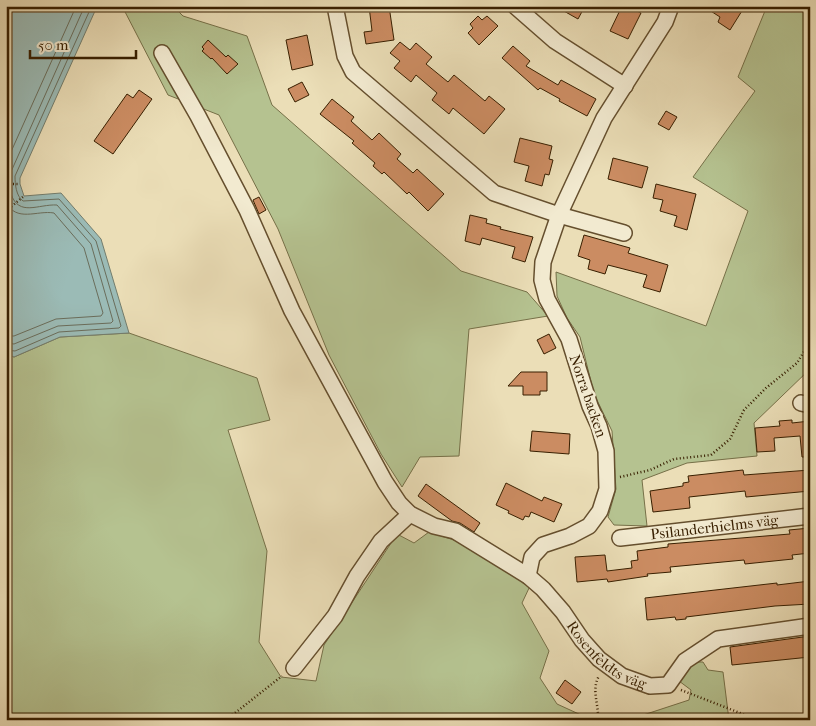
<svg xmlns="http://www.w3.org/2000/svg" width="816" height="726" font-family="'IM FELL French Canon',serif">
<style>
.green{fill:#b5c290;stroke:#767048}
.water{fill:#9bbbb6;stroke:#737d6d}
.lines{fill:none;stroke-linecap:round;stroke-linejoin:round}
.shore{stroke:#6a6d5b;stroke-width:1}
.building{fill:#cb8c62;stroke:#381f00}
.minor-casing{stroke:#654f2e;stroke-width:18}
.path{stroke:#381f00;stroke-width:2.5;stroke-dasharray:1 2.5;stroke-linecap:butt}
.minor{stroke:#f2ead0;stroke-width:15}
.labels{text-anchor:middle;stroke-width:5;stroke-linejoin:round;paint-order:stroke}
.street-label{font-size:15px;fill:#381f00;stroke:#f2ead0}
</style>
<rect width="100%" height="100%" fill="#ebdeb7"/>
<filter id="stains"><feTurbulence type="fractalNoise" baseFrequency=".004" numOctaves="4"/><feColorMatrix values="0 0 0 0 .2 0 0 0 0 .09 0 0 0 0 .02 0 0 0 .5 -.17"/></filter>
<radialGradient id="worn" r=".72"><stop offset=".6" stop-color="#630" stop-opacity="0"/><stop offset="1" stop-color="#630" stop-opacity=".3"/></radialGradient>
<g class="green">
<path d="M122 6H173L183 16 247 36 272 105 461 271 527 292 548 316 469 329 459 456 420 457 402 487 381 454 329 355 278 229 219 115 168 95Z"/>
<path d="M767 6H810V369L754 423 757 456 687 463 642 480 647 526 614 525 608 517 616 489 612 431 594 394 580 337 567 318 557 296 556 272 706 326 748 211 693 177 755 91 738 77Z"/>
<path d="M129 333 257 378 270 420 228 430 267 551 259 642 281 677 316 681 324 645 397 534 414 543 429 532 457 541 530 586 522 603 549 651 540 678 557 704 592 720H13L6 714V354L14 357 60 337Z"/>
<path d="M693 662H703L708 670 723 672 729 720H628L689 700 691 690 679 681Z"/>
</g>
<path class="water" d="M6 6H92L95 11 20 178V184L24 196 61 193 101 239 129 333 60 337 14 357 6 354Z"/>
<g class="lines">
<g class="shore">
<path d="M6 163 74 11 75 6"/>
<path d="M6 202C16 223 37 210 54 213L84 248 103 313 101 316 56 319 14 336H6"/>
<path d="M6 343 14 344 58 326 111 323 113 321 91 244 57 205C38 204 19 217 11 194 9 187 8 181 10 174L82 12V6"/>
<path d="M6 350 15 351 59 332 119 328 121 326 96 241 59 199 23 201C16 196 15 184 15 176L89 12 88 6"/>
</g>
</g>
<g class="building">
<path d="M369 6H389L394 40 366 44 364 32 372 31Z"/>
<path d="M555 6H585L578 19Z"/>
<path d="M622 6H627L641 13 628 39 610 31Z"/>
<path d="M703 6H745L730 30 718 22 720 17Z"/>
<path d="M478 16 482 20 487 16 498 26 479 45 468 33 473 28 470 24Z"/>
<path d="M307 35 313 65 292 70 286 40Z"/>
<path d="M208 40 226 57 228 55 238 64 227 74 212 58 211 59 202 51 204 49 202 47Z"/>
<path d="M400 42 410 50 416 43 432 57 426 64 448 82 454 75 485 101 489 96 505 109 484 134 453 108 449 114 432 100 437 93 416 75 411 82 394 68 400 61 390 53Z"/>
<path d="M513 46 530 61 526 66 558 85 561 80 596 99 587 116 559 101 560 99 540 88 538 90 502 58Z"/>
<path d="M302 82 309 95 295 102 288 89Z"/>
<path d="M139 90 152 99 113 154 94 141 127 94 133 98Z"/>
<path d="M332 99 354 117 351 121 372 140 379 133 401 154 397 159 413 173 417 169 444 194 428 211 409 192 407 194 384 172 382 174 373 166 375 163 352 143 354 141 320 114Z"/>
<path d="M666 111 677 117 669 130 658 124Z"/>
<path d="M520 138 552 146 549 159 553 160 549 175 545 174 542 186 525 181 529 166 514 162Z"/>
<path d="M613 158 648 167 642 188 608 179Z"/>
<path d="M656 184 696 194 687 230 674 226 677 216 660 211 663 200 653 198Z"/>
<path d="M259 197 266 210 259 214 253 200Z"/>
<path d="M470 215 487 219 486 223 501 227 500 229 533 237 525 262 512 258 515 247 482 238 480 245 465 241Z"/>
<path d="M584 235 630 248 628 253 668 265 660 292 643 287 647 275 608 265 605 274 588 269 590 260 578 256Z"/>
<path d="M549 334 556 348 544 354 537 340Z"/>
<path d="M521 372H547V391H540V395H523V386H508Z"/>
<path d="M792 420V423L810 421V457H802L800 436 774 438 775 451 757 452 755 428 780 426 779 421Z"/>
<path d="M532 431 570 434 569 454 530 451Z"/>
<path d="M743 470 744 475 810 470V491L746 497 745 491 689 497 690 508 653 512 650 491 683 486V483L689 482 688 476Z"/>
<path d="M506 483 542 501 544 497 562 504 554 522 531 512 529 517 525 516 523 520 508 513 509 511 496 505Z"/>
<path d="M426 484 480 523 474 532 460 523 452 521 418 496Z"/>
<path d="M810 528V553L792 555 793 559 745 564 744 560 670 567 671 572 647 574 648 576 608 582 607 579 577 582 575 557 605 555 607 571 632 568 631 561 638 560 637 551 668 547V544L790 534 789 530Z"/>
<path d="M810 581V604L775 606 686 617V619L676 620 675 617 647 620 645 598 777 583V585Z"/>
<path d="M810 636V657L732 665 730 647Z"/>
<path d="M565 680 581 692 572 704 556 693Z"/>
</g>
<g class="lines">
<g class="minor-casing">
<g id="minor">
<path d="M335 6 345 56 353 72 494 193 559 215 624 233"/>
<path d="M515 6 555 41 625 86"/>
<path id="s1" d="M162 53 198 116 247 210 292 311 385 482 399 503 410 514 434 526 455 531 528 576 543 589 563 612 582 640 599 659 622 676 650 686 668 685 685 661 718 639 810 626"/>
<path d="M801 403 810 405"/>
<path id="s2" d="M620 538 810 516"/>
<path d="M528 576 532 557 543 545 570 536 589 526 600 511 607 489 606 451 599 426 590 406 569 339 547 299 542 280 543 262 559 215 604 118 665 22 671 6"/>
<path d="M294 668 335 616 357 576 381 541 410 514"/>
</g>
</g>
<g class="path">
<path d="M6 184H20"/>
<path d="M6 211 24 196"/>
<path d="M620 477 650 470 674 459 711 455 730 439 744 410 766 388 797 363 810 342"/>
<path d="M681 690 758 720"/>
<path d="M223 720 235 713 282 676"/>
<path d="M598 720C599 704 591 690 599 676"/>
</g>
<use href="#minor" class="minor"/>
</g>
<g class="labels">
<g class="street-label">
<text transform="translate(588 396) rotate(71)" y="5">Norra backen</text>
<text dy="5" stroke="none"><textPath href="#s2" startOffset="95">Psilanderhielms väg</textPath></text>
<text dy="5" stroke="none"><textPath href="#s1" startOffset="772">Rosenfeldts väg</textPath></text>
</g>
</g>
<rect width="816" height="726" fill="none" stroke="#ebdeb7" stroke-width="25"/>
<rect x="8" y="8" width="801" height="711" fill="none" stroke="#381f00" stroke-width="2.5"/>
<rect x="12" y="12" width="791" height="701" fill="none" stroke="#381f00"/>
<path d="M30 50v8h106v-8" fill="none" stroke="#381f00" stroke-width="2.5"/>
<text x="38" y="50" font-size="15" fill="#381f00" stroke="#f2ead0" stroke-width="4" paint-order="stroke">50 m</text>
<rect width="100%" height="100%" filter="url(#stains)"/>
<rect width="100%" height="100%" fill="url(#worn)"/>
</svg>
